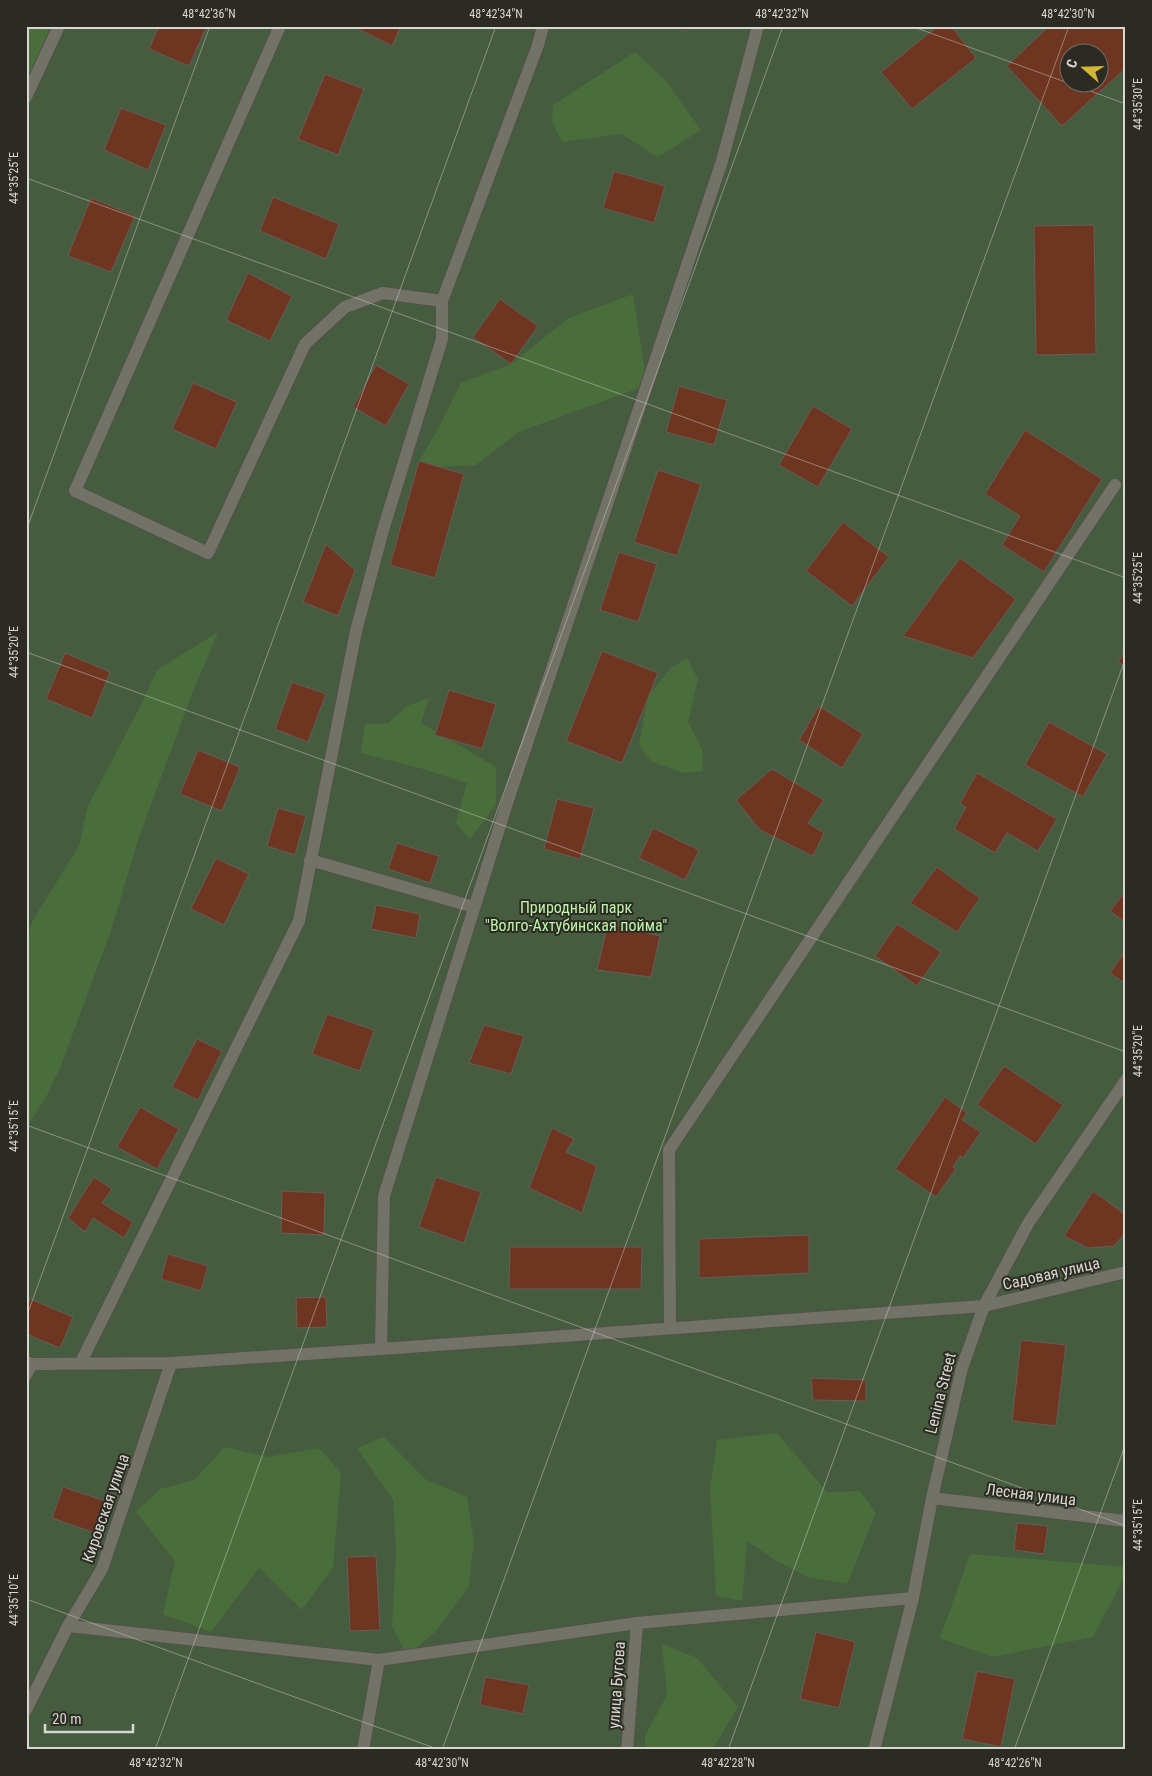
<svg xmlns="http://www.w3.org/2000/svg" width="1152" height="1776" font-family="'Roboto Condensed',sans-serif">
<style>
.green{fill:#465c3e;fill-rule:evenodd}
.forest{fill:#496e3c}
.building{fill:#6e3521;stroke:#675d5a;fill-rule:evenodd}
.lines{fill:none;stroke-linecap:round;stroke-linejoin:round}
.lane-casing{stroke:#52514a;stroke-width:14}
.street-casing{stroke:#52514a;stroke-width:14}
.secondary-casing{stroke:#52514a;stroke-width:14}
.lane{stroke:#737268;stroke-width:12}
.street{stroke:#737268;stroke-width:12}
.secondary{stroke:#737268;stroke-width:12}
.ticks{fill:none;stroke:#d8d7d2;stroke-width:1;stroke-opacity:0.45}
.labels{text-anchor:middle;stroke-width:4;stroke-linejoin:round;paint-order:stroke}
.park-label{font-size:16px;fill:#bdf5a8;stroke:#2c2b23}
.street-label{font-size:16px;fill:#d8d7d2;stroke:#2c2b23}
.neatline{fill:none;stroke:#d8d7d2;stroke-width:2}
.ticks-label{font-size:12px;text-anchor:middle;fill:#d8d7d2}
</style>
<rect width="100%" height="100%" fill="#37352d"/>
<path class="green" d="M26 26H1126V1750H26ZM1070 52H1100V82H1070Z"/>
<g class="forest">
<path d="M26 26H59L26 97Z"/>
<path d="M635 52 665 80 701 130 658 157 621 134 562 142 552 121 553 105Z"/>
<path d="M633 294 647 385 519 432 476 465 438 467 419 461 437 431 461 383 511 364 569 318Z"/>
<path d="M218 632 192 694 139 837 111 931 60 1068 46 1097 26 1128V941L33 920 79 846 88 806 140 707 157 670Z"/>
<path d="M687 658 698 679 688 722 702 749 703 771 684 773 652 762 639 746 648 696 671 668Z"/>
<path d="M429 698 421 723 496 767V805L470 839 456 823 467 783 423 769 361 753 365 724H387L407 706Z"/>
<path d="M777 1433 827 1492 860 1491 876 1513 847 1584 807 1577 777 1561 747 1541 742 1601 716 1596 710 1489 717 1440Z"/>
<path d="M384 1437 425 1479 467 1497 474 1541 469 1586 437 1630 407 1656 392 1626 396 1550 393 1500 357 1448Z"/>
<path d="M225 1447 267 1457 319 1448 341 1473 333 1567 302 1610 259 1568 211 1632 163 1614 175 1561 136 1512 160 1489 194 1480Z"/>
<path d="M970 1554 1126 1567V1574L1093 1637 992 1657 940 1638Z"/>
<path d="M662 1644 697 1658 738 1707 712 1750H645V1736L667 1695Z"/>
</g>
<g class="building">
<path d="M159 26H207L189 66 149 49Z"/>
<path d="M352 26H401L392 46Z"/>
<path d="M670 26H686L684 31Z"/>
<path d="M938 26H951L976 58 912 109 881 72Z"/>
<path d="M1049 26H1126V68L1062 126 1007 66ZM1070 52H1100V82H1070Z"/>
<path d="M325 74 364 89 338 155 298 139Z"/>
<path d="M121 108 166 125 148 170 104 150Z"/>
<path d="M614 171 665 186 654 223 603 208Z"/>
<path d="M273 197 339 224 326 259 260 231Z"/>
<path d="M91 198 135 216 111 272 68 256Z"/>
<path d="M1094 225 1096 354 1036 355 1034 226Z"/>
<path d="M248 273 292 296 270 341 226 320Z"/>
<path d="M500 299 538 326 511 364 473 337Z"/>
<path d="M376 365 409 384 386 426 353 407Z"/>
<path d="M193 383 237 402 216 449 172 429Z"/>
<path d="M679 386 727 400 714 445 666 432Z"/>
<path d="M813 406 852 429 818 487 779 465Z"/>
<path d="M1025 430 1102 479 1044 572 1002 545 1020 516 985 494Z"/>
<path d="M419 461 464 474 435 578 390 565Z"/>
<path d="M658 470 701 484 677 556 634 542Z"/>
<path d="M843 522 889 557 852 606 806 571Z"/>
<path d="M326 544 355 570 338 616 303 602Z"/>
<path d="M619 552 657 564 638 622 600 610Z"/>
<path d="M960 558 1016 599 973 658 903 636Z"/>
<path d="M602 651 658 673 622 763 566 741Z"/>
<path d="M1126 651V667L1118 662Z"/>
<path d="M65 653 110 672 92 718 46 699Z"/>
<path d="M292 682 326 694 308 742 275 729Z"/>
<path d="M449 690 496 704 482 749 435 735Z"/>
<path d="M819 706 863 734 842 768 799 740Z"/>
<path d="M1049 722 1107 754 1083 797 1025 765Z"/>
<path d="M198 750 240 767 222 811 180 794Z"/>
<path d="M772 769 824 800 808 823 824 833 813 856 760 830 736 800Z"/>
<path d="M977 773 1057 819 1038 851 1007 833 995 853 954 829 966 807 960 803Z"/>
<path d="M557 799 594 808 580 859 544 849Z"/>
<path d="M278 808 306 816 295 855 267 846Z"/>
<path d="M653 828 699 850 685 880 639 858Z"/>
<path d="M397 843 439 856 430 883 388 869Z"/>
<path d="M216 858 249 874 224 925 191 909Z"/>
<path d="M937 867 980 898 957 932 910 903Z"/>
<path d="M1126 890V923L1110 911Z"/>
<path d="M376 905 420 914 416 938 371 929Z"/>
<path d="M608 923 660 936 651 977 597 970Z"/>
<path d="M897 924 941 952 917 986 875 956Z"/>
<path d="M1126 950V984L1110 973Z"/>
<path d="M327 1014 374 1030 360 1071 312 1054Z"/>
<path d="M484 1025 524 1036 511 1074 469 1063Z"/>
<path d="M197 1039 222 1051 198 1100 172 1087Z"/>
<path d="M1004 1066 1063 1105 1036 1144 977 1105Z"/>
<path d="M945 1097 967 1113 962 1120 981 1132 963 1158 960 1156 953 1167 956 1169 936 1197 895 1169Z"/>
<path d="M140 1107 179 1129 157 1169 117 1147Z"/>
<path d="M552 1128 574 1139 566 1152 597 1166 582 1213 529 1188Z"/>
<path d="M94 1177 112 1189 102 1203 133 1222 124 1238 93 1218 85 1232 68 1218Z"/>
<path d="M436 1177 481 1192 464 1243 419 1227Z"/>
<path d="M282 1191 325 1193 324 1235 281 1233Z"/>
<path d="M1093 1191 1126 1215V1232L1114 1246 1088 1248 1064 1236Z"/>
<path d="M809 1235V1273L699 1278V1239Z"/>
<path d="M510 1247H642L641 1289H509Z"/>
<path d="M168 1254 208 1266 201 1291 161 1279Z"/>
<path d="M326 1297 327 1327 297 1328 296 1298Z"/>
<path d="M30 1299 73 1317 60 1348 26 1334V1308Z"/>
<path d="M1021 1340 1066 1345 1056 1426 1012 1421Z"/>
<path d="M811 1378 866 1380V1401L813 1400Z"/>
<path d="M63 1487 111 1503 101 1535 52 1518Z"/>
<path d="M1017 1523 1048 1526 1044 1554 1014 1550Z"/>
<path d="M376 1556 380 1630 350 1631 347 1557Z"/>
<path d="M816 1632 855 1642 839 1708 800 1699Z"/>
<path d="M977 1671 1015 1679 1001 1747 962 1739Z"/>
<path d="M485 1677 529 1685 523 1714 480 1705Z"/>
</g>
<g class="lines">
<g class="lane-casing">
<g id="lane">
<path d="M26 97 59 26"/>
<path d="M670 1328 669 1150 1115 485"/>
</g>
</g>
<g class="street-casing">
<g id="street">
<path d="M280 26 75 491 208 553 305 344 345 307 383 293 442 301"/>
<path d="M758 26 722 161 508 800 384 1196 381 1349 984 1306 1126 1272"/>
<path d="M310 860 474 907"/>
<path d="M26 1362 32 1364 171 1363 381 1349"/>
<path d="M80 1364 299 921 356 631 383 530 442 339V301L538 45 543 26"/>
<path d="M26 1375 32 1364"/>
<path d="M932 1498 1126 1521"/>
<path d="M68 1626 379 1660 637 1623 913 1598"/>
<path d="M26 1710 68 1626 102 1569 171 1363"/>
<path d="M363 1750 379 1660"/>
<path d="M627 1750 637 1623"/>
</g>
</g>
<g class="secondary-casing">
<path id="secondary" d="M874 1750 913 1598 932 1498 962 1368 984 1306 1029 1222 1126 1080"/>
</g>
<use href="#lane" class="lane"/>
<use href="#street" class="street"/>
<use href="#secondary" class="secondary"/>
</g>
<path class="ticks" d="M911 26 1126 104M26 178 1126 578M26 531 210 26M26 652 1126 1052M26 1125 1126 1526M26 1318 496 26M26 1599 440 1750M155 1750 783 26M442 1750 1069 26M728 1750 1126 657M1014 1750 1126 1443"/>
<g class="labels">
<g class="park-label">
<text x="576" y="913">Природный парк<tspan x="576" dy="18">"Волго-Ахтубинская пойма"</tspan></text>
</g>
<g class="street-label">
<text transform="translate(1051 1273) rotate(-13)" y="6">Садовая улица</text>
<text transform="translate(940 1393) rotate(-76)" y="6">Lenina Street</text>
<text transform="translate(1031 1494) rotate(7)" y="6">Лесная улица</text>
<text transform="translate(105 1508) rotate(-71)" y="6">Кировская улица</text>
<text transform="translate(616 1685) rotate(-86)" y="6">улица Бугова</text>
</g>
</g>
<rect width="1152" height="1776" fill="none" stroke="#2c2b23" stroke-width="55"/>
<g transform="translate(1084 68) rotate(290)"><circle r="24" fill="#2c2b23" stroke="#717069"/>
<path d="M0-4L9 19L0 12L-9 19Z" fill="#d4b635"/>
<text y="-8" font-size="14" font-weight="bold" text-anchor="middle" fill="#d8d7d2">С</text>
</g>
<path d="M45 1724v8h88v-8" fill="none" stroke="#d8d7d2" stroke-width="2.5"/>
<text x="52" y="1724" font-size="15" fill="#d8d7d2" stroke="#2c2b23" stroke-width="4" paint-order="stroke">20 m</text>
<rect x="28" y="28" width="1096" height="1720" class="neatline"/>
<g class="ticks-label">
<text x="209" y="18">48°42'36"N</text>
<text x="496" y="18">48°42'34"N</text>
<text x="782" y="18">48°42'32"N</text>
<text x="1068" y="18">48°42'30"N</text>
<text transform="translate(1138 104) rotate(-90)" y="4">44°35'30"E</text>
<text transform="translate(14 178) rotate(-90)" y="4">44°35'25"E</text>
<text transform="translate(1138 578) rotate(-90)" y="4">44°35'25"E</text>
<text transform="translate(14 652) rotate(-90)" y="4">44°35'20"E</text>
<text transform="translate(1138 1051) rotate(-90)" y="4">44°35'20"E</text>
<text transform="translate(14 1126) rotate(-90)" y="4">44°35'15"E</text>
<text transform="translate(1138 1525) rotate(-90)" y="4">44°35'15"E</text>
<text transform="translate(14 1600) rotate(-90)" y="4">44°35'10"E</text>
<text x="156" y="1767">48°42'32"N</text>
<text x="442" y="1767">48°42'30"N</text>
<text x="728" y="1767">48°42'28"N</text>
<text x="1015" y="1767">48°42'26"N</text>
</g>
</svg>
